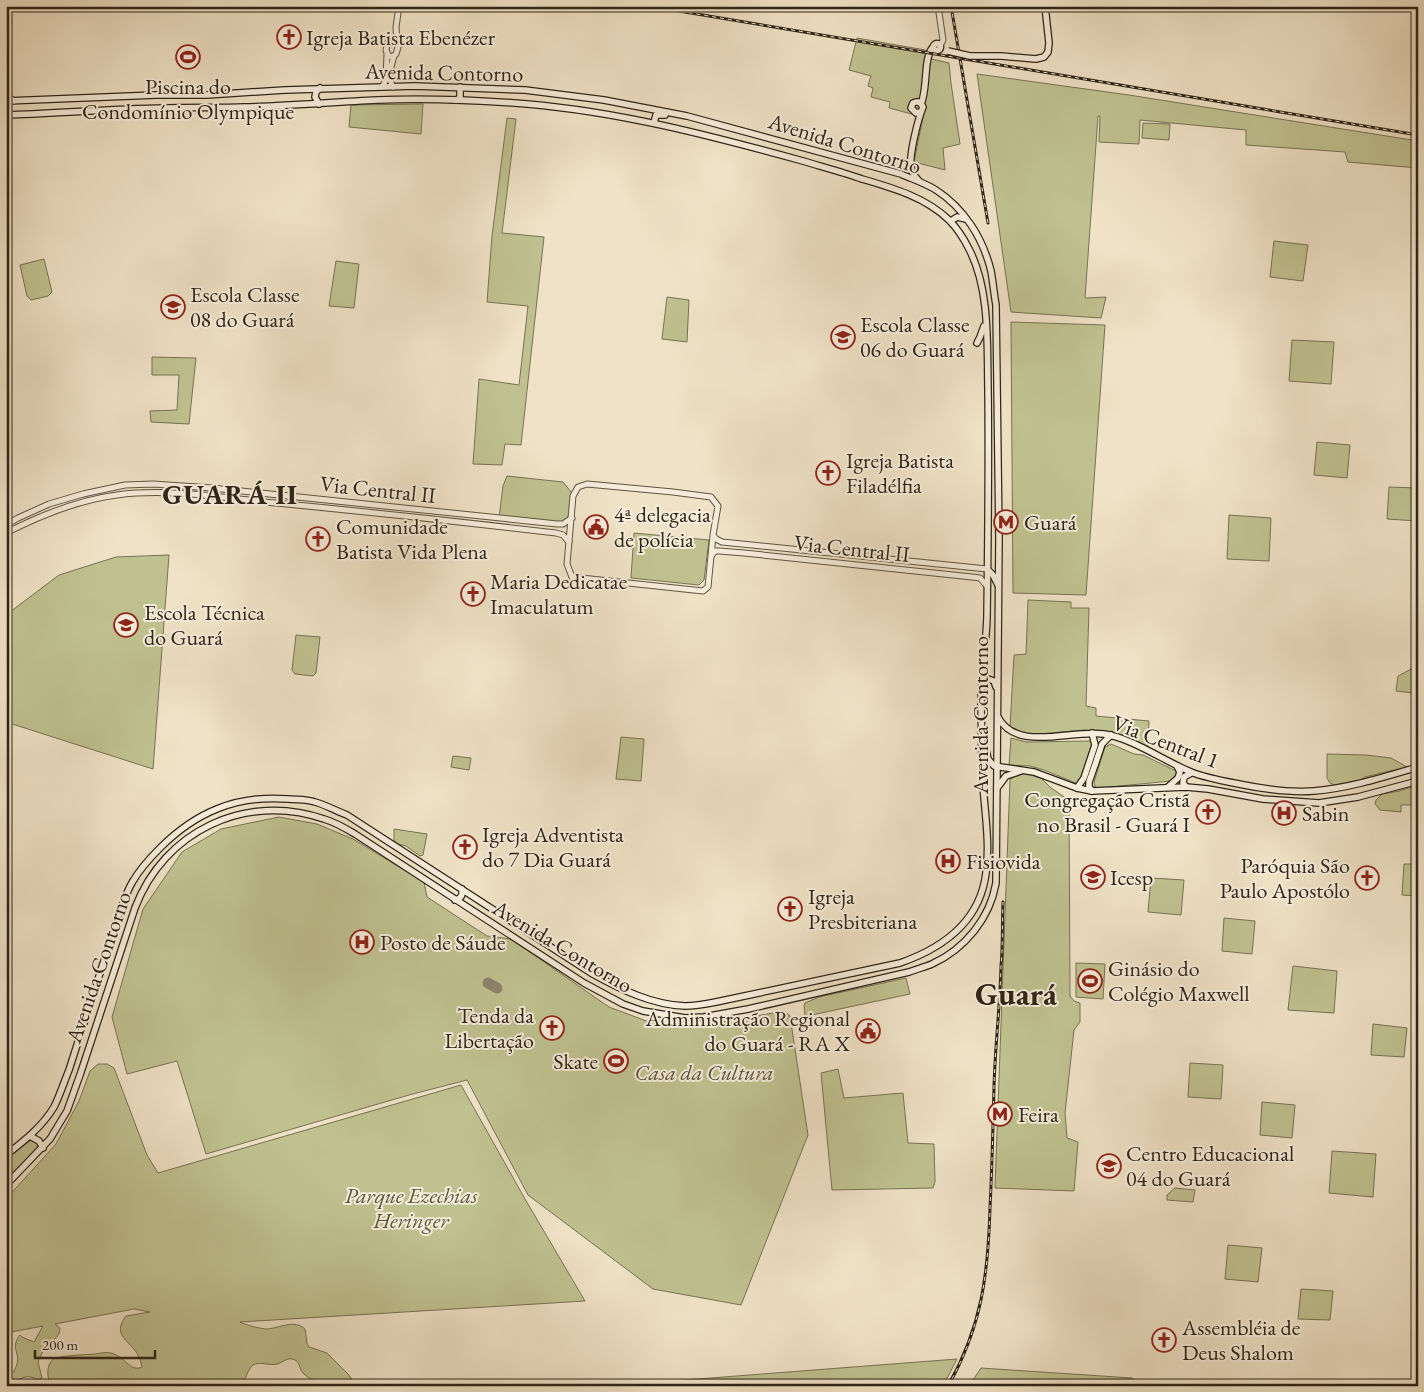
<svg xmlns="http://www.w3.org/2000/svg" width="1424" height="1392" font-family="'EB Garamond',serif">
<style>
.green{fill:#c0c190;stroke:#777254}
.water{fill:#9ebbbf;stroke:#717f7c}
.lines{fill:none;stroke-linecap:round;stroke-linejoin:round}
.taxiway{stroke:#8e836e;stroke-width:11}
.tertiary-casing{stroke:#5e5443;stroke-width:7}
.secondary-casing{stroke:#2e2417;stroke-width:8}
.tertiary{stroke:#f5ecda;stroke-width:5}
.secondary{stroke:#f5ecda;stroke-width:5.5}
.rail-casing{stroke:#2e2417;stroke-width:3}
.rail{stroke:#f5ecda;stroke-width:1;stroke-dasharray:4;stroke-linecap:butt}
.secondary-bridge-casing{stroke:#2e2417;stroke-width:8;stroke-linecap:butt}
.secondary-bridge{stroke:#f5ecda;stroke-width:5.5}
.labels{text-anchor:middle;stroke-width:4;stroke-linejoin:round;paint-order:stroke}
.poi-label{font-size:22px;fill:#2e2417;stroke:#f5ecda;text-anchor:start}
.street-label{font-size:22px;fill:#2e2417;stroke:#f5ecda}
.park-label{font-size:22px;font-style:italic;fill:#5a533b;stroke:#f5ecda}
.district-label{font-size:28px;font-weight:bold;letter-spacing:1px;fill:#2e2417;stroke:#f5ecda}
.town-label{font-size:32px;font-weight:bold;fill:#2e2417;stroke:#f5ecda}
</style>
<rect width="100%" height="100%" fill="#efe2c6"/>
<filter id="stains"><feTurbulence type="fractalNoise" baseFrequency=".004" numOctaves="4"/><feColorMatrix values="0 0 0 0 .2 0 0 0 0 .09 0 0 0 0 .02 0 0 0 .5 -.17"/></filter>
<radialGradient id="worn" r=".72"><stop offset=".6" stop-color="#630" stop-opacity="0"/><stop offset="1" stop-color="#630" stop-opacity=".3"/></radialGradient>
<g class="green">
<path d="M857 38 925 50 927 51V58L949 63 951 83 960 144 943 148 945 170 914 162 923 117 889 108 890 102 871 97 873 88 868 86 871 76 849 70Z"/>
<path d="M977 74 1129 95 1418 141V168L1348 162 1345 152 1246 145V130L1140 120 1139 144 1099 142 1100 116H1098L1085 298 1106 297 1101 318 1011 312Z"/>
<path d="M423 104 421 134 349 127 351 105Z"/>
<path d="M507 118 516 119 502 233 544 237 521 445 505 444 502 465 473 464 479 379 519 385 528 306 487 302 492 236Z"/>
<path d="M1143 123 1170 124 1169 140 1142 138Z"/>
<path d="M1274 241 1308 245 1303 281 1270 277Z"/>
<path d="M44 259 52 292 48 296 31 300 27 296 20 265Z"/>
<path d="M336 261 359 264 354 308 329 306Z"/>
<path d="M667 297 689 300 687 342 662 339Z"/>
<path d="M1011 322 1105 325 1086 595 1013 593Z"/>
<path d="M1292 340 1334 342 1331 384 1289 381Z"/>
<path d="M152 357 196 358 189 424 151 422 150 411 177 410 179 375H152Z"/>
<path d="M1317 442 1350 445 1347 478 1314 475Z"/>
<path d="M507 476 563 482 572 493 569 519 562 525 499 518 503 486Z"/>
<path d="M1389 487 1418 488 1417 521 1387 519Z"/>
<path d="M1229 515 1271 518 1269 561 1227 559Z"/>
<path d="M634 533 709 540 704 580 699 585 631 578Z"/>
<path d="M169 555 153 769 6 722V615L59 575 116 557Z"/>
<path d="M1028 600 1071 602V608H1089L1086 706 1096 708V716L1149 721 1148 749 1125 735 1084 730 1029 735 1010 727 1014 655 1026 654Z"/>
<path d="M296 635 320 637 316 673 313 676 295 674 292 670Z"/>
<path d="M1415 667 1413 693 1396 691 1398 676Z"/>
<path d="M621 737 644 739 641 781 616 779Z"/>
<path d="M1011 738 1026 742 1091 741 1092 744 1081 780 1076 783 1044 770 1030 766 1009 765Z"/>
<path d="M1111 744 1134 754 1143 755 1176 771 1178 774 1171 781 1099 788 1095 787 1094 782 1105 747Z"/>
<path d="M1327 754 1366 755 1391 758 1409 768 1390 771 1365 777 1355 783 1337 786 1330 783 1327 778Z"/>
<path d="M453 756 471 758 469 770 451 767Z"/>
<path d="M1023 773 1041 778 1051 788 1069 800 1070 996 1074 1001 1080 1003V1022L1074 1030 1065 1113 1067 1138 1078 1142 1074 1191 995 1188 1010 779Z"/>
<path d="M1418 785V805H1401V812L1380 810 1375 804 1376 800 1382 794 1399 791Z"/>
<path d="M279 817 317 824 353 839 424 882 427 897 487 936 511 939 609 1007 649 1022 691 1026 712 1024 784 1011 790 1016 808 1135 741 1305 653 1289 528 1195 467 1080 409 1095 206 1154 177 1061 127 1074 112 1017 143 909 182 852 221 829Z"/>
<path d="M394 829 427 834 423 855 420 856 406 846 398 844 394 841Z"/>
<path d="M1404 864H1418V896L1402 895Z"/>
<path d="M1151 878 1184 880 1181 915 1148 912Z"/>
<path d="M1224 918 1255 921 1252 954 1222 951Z"/>
<path d="M1076 963 1105 964 1103 999 1076 997Z"/>
<path d="M1293 966 1337 971 1334 1013 1288 1010Z"/>
<path d="M906 978 910 994 807 1016 805 1015 804 1006 805 1003 819 997Z"/>
<path d="M1373 1024 1407 1028 1404 1057 1371 1055Z"/>
<path d="M1190 1063 1223 1065 1221 1099 1188 1097Z"/>
<path d="M98 1064H107L114 1068 147 1155 158 1173 461 1085 525 1199 585 1301 240 1322C245 1325 262 1329 267 1329 280 1328 294 1319 305 1329L307 1343 309 1347 327 1353 349 1375 351 1378V1386H327C320 1383 308 1379 303 1373 299 1369 300 1362 295 1360 288 1356 282 1363 277 1364 270 1366 260 1361 253 1365 248 1369 245 1380 242 1386H52C46 1378 46 1363 55 1358 69 1355 81 1355 95 1354 101 1353 106 1352 111 1353 123 1355 131 1373 142 1367 141 1363 140 1358 138 1355 130 1340 111 1336 126 1316L150 1312 134 1309 55 1324 60 1328C60 1338 51 1341 46 1347 42 1352 40 1357 38 1362L42 1378 39 1380C30 1376 26 1375 17 1381L20 1386H6V1368L10 1372H14C14 1370 17 1366 17 1364 20 1352 10 1348 20 1335L22 1337 34 1342 43 1326 6 1333V1199L56 1144 79 1101 90 1071Z"/>
<path d="M838 1069 844 1098 903 1093 908 1143 934 1144 935 1182 933 1188 832 1190 821 1073Z"/>
<path d="M1262 1102 1295 1105 1292 1138 1260 1135Z"/>
<path d="M31 1140H34L38 1145 35 1151 6 1182V1159Z"/>
<path d="M1332 1151 1376 1154 1373 1197 1329 1193Z"/>
<path d="M1175 1188 1195 1190 1193 1202 1167 1200V1195Z"/>
<path d="M1228 1245 1262 1248 1258 1282 1225 1279Z"/>
<path d="M1301 1289 1333 1291 1330 1320 1298 1319Z"/>
<path d="M957 1359 943 1386H607Z"/>
<path d="M981 1368 1132 1378 1141 1386H969Z"/>
</g>
<path class="water" d="M181 49H194L193 66 181 65Z"/>
<g class="lines">
<path class="taxiway" d="M488 983 497 988"/>
<g class="tertiary-casing">
<g id="tertiary">
<path d="M938 6 943 40 940 46"/>
<path d="M6 17 9 22 6 26"/>
<path d="M392 39 396 40 399 44 396 54 392 57 388 55 386 50 388 42Z"/>
<path d="M397 41 396 27 399 6"/>
<path d="M382 87 386 80 387 54"/>
<path d="M393 87C387 77 391 67 394 56"/>
<path d="M6 92 10 98 14 101"/>
<path d="M6 525 18 518 49 504 83 494 125 485 153 484 212 488 557 524H563L572 518"/>
<path d="M6 533C41 515 78 500 117 495 170 488 224 498 276 503 370 512 463 522 556 533L563 535 569 542"/>
<path d="M713 535 708 587 703 591 572 577 567 564 573 496 578 487 587 484 673 492 711 497 718 506 713 535 716 539 722 542 987 569"/>
<path d="M712 555 715 551H719L744 553 972 577 980 578 987 586"/>
</g>
</g>
<g class="secondary-casing">
<g id="secondary">
<circle cx="937" cy="47" r="3.5"/>
<path d="M970 56H1001L1036 59 1044 57 1048 52 1049 43 1045 6"/>
<path d="M455 100 460 99V87"/>
<path d="M6 101 156 95H207L285 90 415 86 525 90 604 100 687 116 901 174C912 179 925 183 936 190 964 208 983 238 991 271 993 282 994 294 996 305L999 539 996 883C990 918 965 949 932 964 925 967 917 969 909 972L748 1009 704 1017 685 1018 643 1011 623 1004 584 983 355 834C345 828 335 822 324 819 246 792 164 831 135 908L81 1072 67 1111 50 1139 6 1185"/>
<path d="M319 104 315 97 316 92 320 88"/>
<path d="M921 104C928 89 923 58 933 47"/>
<path d="M6 115C59 113 112 109 165 108 191 107 218 108 244 107 289 106 333 102 377 100 426 98 477 100 527 104 621 112 712 136 803 161 823 167 843 172 862 179 893 188 925 197 949 220 957 228 964 239 969 249 990 289 987 344 988 388 989 464 988 541 987 617 986 647 981 676 981 705 982 732 981 759 983 785 985 814 990 844 986 873 980 922 943 948 900 963L716 1002C706 1004 696 1006 685 1006 652 1005 620 989 591 973L347 815C336 811 326 805 315 802 306 799 297 800 288 799 236 795 196 812 160 848 150 858 140 869 133 881 126 892 123 905 118 917L69 1070C64 1082 60 1095 54 1107 42 1127 24 1141 6 1155"/>
<path d="M654 123 656 115H665"/>
<path d="M919 181C915 177 912 173 911 167 909 155 918 119 923 107L920 102H916L913 103 911 108 916 113 920 112"/>
<path d="M951 221 957 217 966 219"/>
<path d="M977 343 980 337 984 326"/>
<path d="M987 569 993 575 998 585"/>
<path d="M982 686 984 681 988 679 994 681 996 687"/>
<path d="M998 717C1017 753 1071 729 1104 734 1132 738 1164 761 1191 772 1206 778 1223 781 1239 784 1263 789 1289 793 1314 791 1350 788 1384 777 1418 767"/>
<path d="M985 746 988 759 994 766 1034 772 1077 788 1092 791 1186 787 1208 789 1263 799 1319 803 1358 797 1418 781"/>
<path d="M1168 787 1178 778 1180 772 1177 766"/>
<path d="M1186 787 1183 783 1184 777 1191 773"/>
<path d="M997 788 1006 776 1021 771"/>
<path d="M1077 788 1084 778 1095 745 1092 733"/>
<path d="M1092 791 1089 787V782L1096 762 1102 744 1111 735"/>
<path d="M455 900C461 899 463 895 462 889"/>
<path d="M30 1136 39 1141 43 1148"/>
</g>
</g>
<use href="#tertiary" class="tertiary"/>
<use href="#secondary" class="secondary"/>
<g class="rail-casing">
<g id="rail">
<path d="M649 6 1418 135"/>
<path d="M951 6 988 223"/>
<path d="M948 1386C982 1326 988 1275 990 1208 992 1168 993 1127 994 1087 995 1047 1000 1007 1001 966 1003 945 1002 924 1003 902"/>
</g>
</g>
<use href="#rail" class="rail"/>
<g class="secondary-bridge-casing">
<path id="secondary-bridge" d="M948 51 970 56"/>
</g>
<use href="#secondary-bridge" class="secondary-bridge"/>
</g>
<defs>
<g id="church-ring" transform="scale(1.25)"><circle r="9.5" fill="#f5ecda" stroke="#8f2418" stroke-width="1.5"/><path d="M-1.2-6h2.4v3.5h3.3v2.4h-3.3V6h-2.4V-.1h-3.3v-2.4h3.3Z" fill="#8f2418"/></g>
<g id="stadium-ring" transform="scale(1.25)"><circle r="9.5" fill="#f5ecda" stroke="#8f2418" stroke-width="1.5"/><path d="M0-5a6.5 5 0 1 0 0 10a6.5 5 0 1 0 0-10ZM-3.5-1.8h7v3.6h-7Z" fill="#8f2418"/></g>
<g id="school-ring" transform="scale(1.25)"><circle r="9.5" fill="#f5ecda" stroke="#8f2418" stroke-width="1.5"/><path d="M0-5L7-2L0 1L-7-2ZM-4 1L0 2.5L4 1V4Q0 6-4 4Z" fill="#8f2418"/></g>
<g id="metro-ring" transform="scale(1.25)"><circle r="9.5" fill="#f5ecda" stroke="#8f2418" stroke-width="1.5"/><path d="M-5.5 5V-5H-3L0 0L3-5H5.5V5H3V-.5L0 4L-3-.5V5Z" fill="#8f2418"/></g>
<g id="civic-ring" transform="scale(1.25)"><circle r="9.5" fill="#f5ecda" stroke="#8f2418" stroke-width="1.5"/><path d="M-.6-6.5H3V-4.5H.6V-3L4-1V1h2V6H-6V1h2V-1L-.6-3ZM-1.2 2.5V6h2.4V2.5Z" fill="#8f2418"/></g>
<g id="university-ring" transform="scale(1.25)"><circle r="9.5" fill="#f5ecda" stroke="#8f2418" stroke-width="1.5"/><path d="M0-5L7-2L0 1L-7-2ZM-4 1L0 2.5L4 1V4Q0 6-4 4Z" fill="#8f2418"/></g>
<g id="hospital-ring" transform="scale(1.25)"><circle r="9.5" fill="#f5ecda" stroke="#8f2418" stroke-width="1.5"/><path d="M-5-5h3v3.5h4V-5h3V5h-3V1.5h-4V5h-3Z" fill="#8f2418"/></g>
</defs>
<g fill-rule="evenodd">
<use href="#church-ring" x="289" y="37"/>
<use href="#stadium-ring" x="188" y="57"/>
<use href="#school-ring" x="173" y="307"/>
<use href="#school-ring" x="843" y="337"/>
<use href="#church-ring" x="828" y="473"/>
<use href="#metro-ring" x="1006" y="522"/>
<use href="#civic-ring" x="596" y="527"/>
<use href="#church-ring" x="318" y="539"/>
<use href="#church-ring" x="473" y="594"/>
<use href="#university-ring" x="126" y="625"/>
<use href="#church-ring" x="1208" y="812"/>
<use href="#hospital-ring" x="1284" y="813"/>
<use href="#church-ring" x="465" y="847"/>
<use href="#hospital-ring" x="948" y="861"/>
<use href="#university-ring" x="1093" y="877"/>
<use href="#church-ring" x="1367" y="878"/>
<use href="#church-ring" x="790" y="909"/>
<use href="#hospital-ring" x="362" y="942"/>
<use href="#stadium-ring" x="1090" y="981"/>
<use href="#church-ring" x="552" y="1028"/>
<use href="#civic-ring" x="868" y="1031"/>
<use href="#stadium-ring" x="616" y="1061"/>
<use href="#metro-ring" x="1000" y="1114"/>
<use href="#school-ring" x="1109" y="1166"/>
<use href="#church-ring" x="1164" y="1340"/>
</g>
<g class="labels">
<g class="poi-label">
<text x="306" y="45">Igreja Batista Ebenézer</text>
<text x="188" y="94" text-anchor="middle">Piscina do<tspan x="188" dy="25">Condomínio Olympique</tspan></text>
<text x="190" y="302">Escola Classe<tspan x="190" dy="25">08 do Guará</tspan></text>
<text x="860" y="332">Escola Classe<tspan x="860" dy="25">06 do Guará</tspan></text>
<text x="846" y="468">Igreja Batista<tspan x="846" dy="25">Filadélfia</tspan></text>
<text x="614" y="522">4ª delegacia<tspan x="614" dy="25">de polícia</tspan></text>
<text x="1024" y="530">Guará</text>
<text x="336" y="534">Comunidade<tspan x="336" dy="25">Batista Vida Plena</tspan></text>
<text x="490" y="589">Maria Dedicatae<tspan x="490" dy="25">Imaculatum</tspan></text>
<text x="144" y="620">Escola Técnica<tspan x="144" dy="25">do Guará</tspan></text>
<text x="1190" y="807" text-anchor="end">Congregação Cristã<tspan x="1190" dy="25">no Brasil - Guará I</tspan></text>
<text x="1302" y="821">Sabin</text>
<text x="482" y="842">Igreja Adventista<tspan x="482" dy="25">do 7 Dia Guará</tspan></text>
<text x="966" y="869">Fisiovida</text>
<text x="1350" y="873" text-anchor="end">Paróquia São<tspan x="1350" dy="25">Paulo Apostólo</tspan></text>
<text x="1110" y="885">Icesp</text>
<text x="808" y="904">Igreja<tspan x="808" dy="25">Presbiteriana</tspan></text>
<text x="380" y="950">Posto de Sáude</text>
<text x="1108" y="976">Ginásio do<tspan x="1108" dy="25">Colégio Maxwell</tspan></text>
<text x="534" y="1023" text-anchor="end">Tenda da<tspan x="534" dy="25">Libertação</tspan></text>
<text x="850" y="1026" text-anchor="end">Administração Regional<tspan x="850" dy="25">do Guará - RA X</tspan></text>
<text x="598" y="1069" text-anchor="end">Skate</text>
<text x="1018" y="1122">Feira</text>
<text x="1126" y="1161">Centro Educacional<tspan x="1126" dy="25">04 do Guará</tspan></text>
<text x="1182" y="1335">Assembléia de<tspan x="1182" dy="25">Deus Shalom</tspan></text>
</g>
<g class="street-label">
<text transform="translate(444 72) rotate(1)" y="8">Avenida Contorno</text>
<text transform="translate(845 143) rotate(17)" y="8">Avenida Contorno</text>
<text transform="translate(378 489) rotate(6)" y="8">Via Central II</text>
<text transform="translate(852 548) rotate(6)" y="8">Via Central II</text>
<text transform="translate(980 715) rotate(-90)" y="8">Avenida Contorno</text>
<text transform="translate(1166 741) rotate(21)" y="8">Via Central 1</text>
<text transform="translate(563 946) rotate(31)" y="8">Avenida Contorno</text>
<text transform="translate(98 967) rotate(-71)" y="8">Avenida Contorno</text>
</g>
<g class="park-label">
<text x="704" y="1080">Casa da Cultura</text>
<text x="411" y="1203">Parque Ezechias<tspan x="411" dy="25">Heringer</tspan></text>
</g>
<g class="district-label">
<text x="230" y="504">GUARÁ II</text>
</g>
<g class="town-label">
<text x="1016" y="1005">Guará</text>
</g>
</g>
<rect width="1424" height="1392" fill="none" stroke="#efe2c6" stroke-width="25"/>
<rect x="8" y="8" width="1409" height="1377" fill="none" stroke="#2e2417" stroke-width="2.5"/>
<rect x="12" y="12" width="1399" height="1367" fill="none" stroke="#2e2417"/>
<path d="M35 1350v8h120v-8" fill="none" stroke="#2e2417" stroke-width="2.5"/>
<text x="42" y="1350" font-size="15" fill="#2e2417" stroke="#f5ecda" stroke-width="4" paint-order="stroke">200 m</text>
<rect width="100%" height="100%" filter="url(#stains)"/>
<rect width="100%" height="100%" fill="url(#worn)"/>
</svg>
